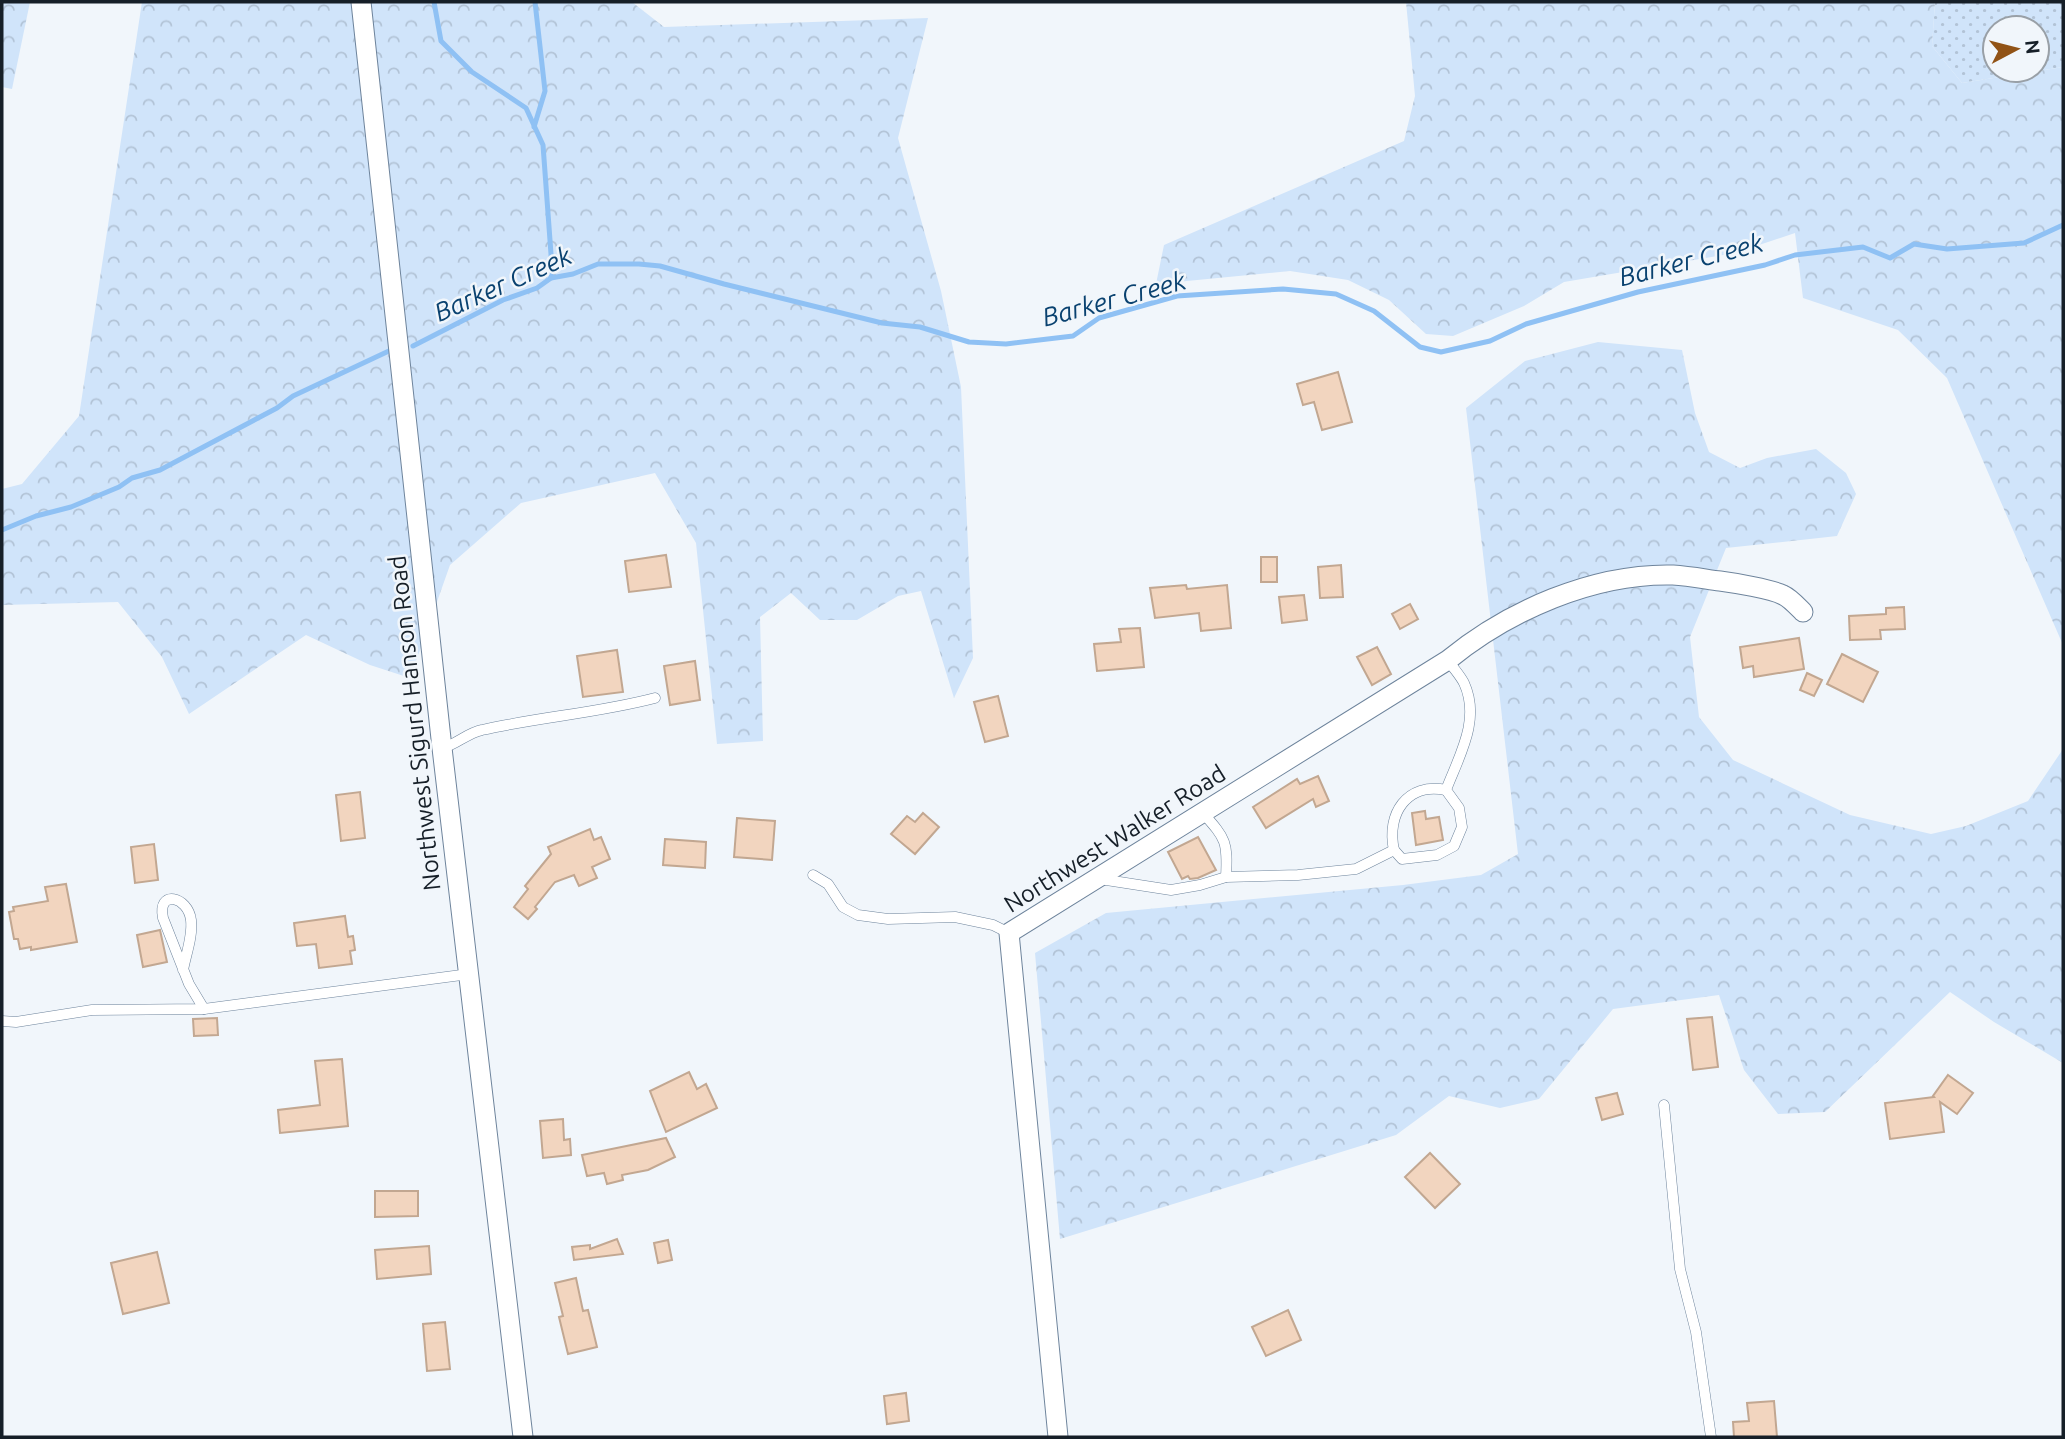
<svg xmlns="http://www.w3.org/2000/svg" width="2065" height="1439" font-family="Ubuntu,sans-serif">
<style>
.grass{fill:url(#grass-dots);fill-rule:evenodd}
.forest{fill:url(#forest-crowns)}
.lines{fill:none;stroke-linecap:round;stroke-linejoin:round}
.stream{stroke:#8fc1f4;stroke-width:5}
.building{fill:#f2d5bf;stroke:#c2a791;stroke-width:2}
.lane-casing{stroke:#6e849c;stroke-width:11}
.street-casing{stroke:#6e849c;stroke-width:21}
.lane{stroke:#fff;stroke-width:10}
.street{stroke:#fff;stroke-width:19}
.labels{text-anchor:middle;stroke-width:5;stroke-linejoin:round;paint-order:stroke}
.street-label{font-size:24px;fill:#161f28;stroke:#f1f6fb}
.water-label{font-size:26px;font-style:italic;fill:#0a4270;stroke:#f1f6fb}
</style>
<defs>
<pattern id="grass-dots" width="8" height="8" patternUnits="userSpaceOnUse" patternTransform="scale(1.75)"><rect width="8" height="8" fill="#d0e4fa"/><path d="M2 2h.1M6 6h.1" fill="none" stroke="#b2c3d6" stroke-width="1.8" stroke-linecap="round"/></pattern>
<pattern id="forest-crowns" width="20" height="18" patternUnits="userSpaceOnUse" patternTransform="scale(1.75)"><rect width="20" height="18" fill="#d0e4fa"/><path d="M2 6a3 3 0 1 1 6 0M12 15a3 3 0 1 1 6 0" fill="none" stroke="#b2c3d6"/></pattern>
</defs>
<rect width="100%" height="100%" fill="#f1f6fb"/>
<path class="grass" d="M1935 2H2063V67L1962 83 1932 46ZM1995 28H2037V70H1995Z"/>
<g class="forest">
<path d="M2 2H30L12 89 2 87Z"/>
<path d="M142 2H632L664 27 928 18 898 138 941 291 961 387 973 658 954 698 921 591 898 596 857 620H820L791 593 760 617 763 741 717 744 696 543 655 473 521 503 450 565 410 678 370 665 306 635 189 714 162 657 118 602 2 605V489L22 484 79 416Z"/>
<path d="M1406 2H1935L1932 46 1962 83 2063 67V645L1947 378 1898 330 1803 298 1795 233 1735 253 1564 282 1524 306 1453 336 1426 334 1389 300 1348 280 1290 271 1156 284 1164 245 1404 141 1415 96Z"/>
<path d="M1598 342 1682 350 1695 413 1709 452 1740 468 1767 458 1816 449 1846 473 1856 494 1837 536 1726 548 1690 637 1699 717 1733 760 1850 815 1931 834 1966 826 2028 801 2063 749V1063L1994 1022 1950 992 1825 1112 1778 1114 1744 1070 1719 995 1613 1009 1539 1099 1500 1108 1449 1096 1396 1135 1060 1239 1035 953 1106 913 1403 885 1481 875 1518 854 1466 408 1525 361Z"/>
</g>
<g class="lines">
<g class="stream">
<path d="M434 2 441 41 472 72 526 108 543 145 551 254V278"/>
<path d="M534 127 545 91 535 2"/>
<path d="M413 346 503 300 537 288 551 278 573 274 598 264H639L660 266 724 284 882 323 920 327 969 342 1006 344 1073 336 1099 318 1177 296 1283 289 1336 294 1374 311 1420 347 1441 352 1490 341 1526 324 1638 292 1765 265 1795 255 1863 247 1890 258 1914 244 1947 249 2024 243 2063 225"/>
<path d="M2 530 36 516 71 507 119 487 132 478 160 470 277 408 293 396 391 350"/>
</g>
</g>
<g class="building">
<path d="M1338 372 1352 422 1322 430 1314 402 1303 405 1297 384Z"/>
<path d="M666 555 671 587 629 592 625 561Z"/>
<rect x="1261" y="557" width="16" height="25"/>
<path d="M1341 565 1343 597 1320 598 1318 567Z"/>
<path d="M1186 585 1187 589 1227 585 1231 628 1201 631 1199 613 1155 618 1150 588Z"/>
<path d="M1304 595 1307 620 1282 623 1279 597Z"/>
<path d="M1410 604 1418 619 1400 629 1392 614Z"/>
<path d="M1904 607 1905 629 1880 630 1881 639 1850 640 1849 616 1886 614V608Z"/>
<path d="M1140 628 1144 667 1097 671 1094 644 1121 642 1119 629Z"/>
<path d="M1799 638 1804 669 1754 677 1753 666 1743 668 1740 647Z"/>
<path d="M1377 647 1391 674 1372 685 1357 657Z"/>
<path d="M617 650 623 692 583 697 577 656Z"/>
<path d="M1842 654 1878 672 1863 702 1827 684Z"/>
<path d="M695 661 700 700 670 705 664 666Z"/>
<path d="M1807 673 1822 680 1814 696 1800 690Z"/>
<path d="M998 696 1008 736 985 742 974 702Z"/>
<path d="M1318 776 1329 801 1316 807 1313 799 1266 828 1253 807 1297 779 1300 784Z"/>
<path d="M360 792 365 838 341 841 336 795Z"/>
<path d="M1425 811 1426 819 1439 817 1443 840 1416 845 1412 813Z"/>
<path d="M923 813 939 827 915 854 891 834 907 816 915 822Z"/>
<path d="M737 818 775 821 772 860 734 857Z"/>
<path d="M590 829 594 840 601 837 610 859 592 867 597 878 579 886 574 875 555 882 535 907 537 909 528 919 514 907 528 889 525 886 551 854 548 847Z"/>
<path d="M1198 837 1216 870 1198 878 1190 879 1188 876 1182 879 1168 852Z"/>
<path d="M665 839 706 842 705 868 663 865Z"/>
<path d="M154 844 158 880 135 883 131 847Z"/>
<path d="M66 884 77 942 31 950V947L20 949 18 939H14L9 912 14 911 13 907 48 901 45 887Z"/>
<path d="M345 916 348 937 353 936 355 950 350 951 352 964 319 968 316 944 297 946 294 923Z"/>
<path d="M160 930 167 962 143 967 137 935Z"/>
<path d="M1712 1017 1718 1067 1693 1070 1687 1019Z"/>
<path d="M217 1018 218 1035 194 1036 193 1019Z"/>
<path d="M342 1059 348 1126 280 1133 278 1110 320 1105 315 1061Z"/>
<path d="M689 1072 697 1089 706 1084 717 1108 666 1132 650 1091Z"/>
<path d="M1948 1075 1973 1093 1957 1114 1940 1102 1944 1132 1890 1139 1885 1103 1934 1097 1933 1096Z"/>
<path d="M1617 1093 1623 1114 1602 1120 1596 1098Z"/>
<path d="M563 1119 564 1140 570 1139 571 1155 543 1158 540 1121Z"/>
<path d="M666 1138 675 1157 648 1170 622 1175 623 1180 607 1184 604 1173 587 1176 582 1155Z"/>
<path d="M1430 1153 1460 1184 1435 1208 1405 1177Z"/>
<path d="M375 1191H418V1216L375 1217Z"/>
<path d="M617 1239 623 1254 574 1260 572 1247 590 1245V1249Z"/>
<path d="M668 1240 672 1260 658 1263 654 1243Z"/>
<path d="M429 1246 431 1274 377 1279 375 1250Z"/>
<path d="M157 1252 169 1303 123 1314 111 1263Z"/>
<path d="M576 1278 583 1311 588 1310 597 1347 568 1354 559 1317 563 1316 555 1283Z"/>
<path d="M1288 1310 1301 1340 1266 1356 1252 1327Z"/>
<path d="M445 1322 450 1369 427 1371 423 1324Z"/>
<path d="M906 1393 909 1421 887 1424 884 1396Z"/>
<path d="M1774 1401 1777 1437H1734L1733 1422 1749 1421 1747 1403Z"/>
</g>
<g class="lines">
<g class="lane-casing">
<g id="lane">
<path d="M442 748C456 745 467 733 482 730 539 717 598 713 655 698"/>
<path d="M1203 813C1226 839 1228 842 1226 877"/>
<path d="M1394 850C1386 814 1407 782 1446 790"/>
<path d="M813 875 828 884 843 907 858 915 888 919 955 917 993 925 1009 933"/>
<path d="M1100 879 1171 890 1200 885 1226 877 1298 875 1356 869 1394 850 1402 859 1437 855 1454 846 1462 827 1459 808 1446 790C1459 756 1481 720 1464 683 1460 675 1453 668 1448 660"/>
<path d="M183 970C186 954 193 936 191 920 188 896 157 889 163 918L189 984 204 1009"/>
<path d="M2 1021 16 1022 92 1010 204 1009 469 974"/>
<path d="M1664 1105 1680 1269 1696 1332 1711 1437"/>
</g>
</g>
<g class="street-casing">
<g id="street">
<path d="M361 2 442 748 523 1437"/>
<path d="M1058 1437 1009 933 1448 660C1508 611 1593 573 1673 575 1689 576 1705 579 1720 581 1735 583 1771 589 1783 595 1790 598 1797 606 1803 612"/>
</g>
</g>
<use href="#lane" class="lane"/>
<use href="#street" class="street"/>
</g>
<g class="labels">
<g class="street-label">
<text transform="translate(415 723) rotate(-96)" y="8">Northwest Sigurd Hanson Road</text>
<text transform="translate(1115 839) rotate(-32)" y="8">Northwest Walker Road</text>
</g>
<g class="water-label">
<text transform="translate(1691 260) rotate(-14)" y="9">Barker Creek</text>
<text transform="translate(503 284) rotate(-24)" y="9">Barker Creek</text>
<text transform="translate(1114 299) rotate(-15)" y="9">Barker Creek</text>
</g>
</g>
<rect width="2065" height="1439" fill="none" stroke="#161f28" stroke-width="7"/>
<g transform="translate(2016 49) rotate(83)"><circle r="33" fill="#f1f6fb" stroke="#99a0a7" stroke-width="2"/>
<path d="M0-5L12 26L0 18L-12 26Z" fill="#915316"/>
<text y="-10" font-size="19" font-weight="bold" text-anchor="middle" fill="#161f28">N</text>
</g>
</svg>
